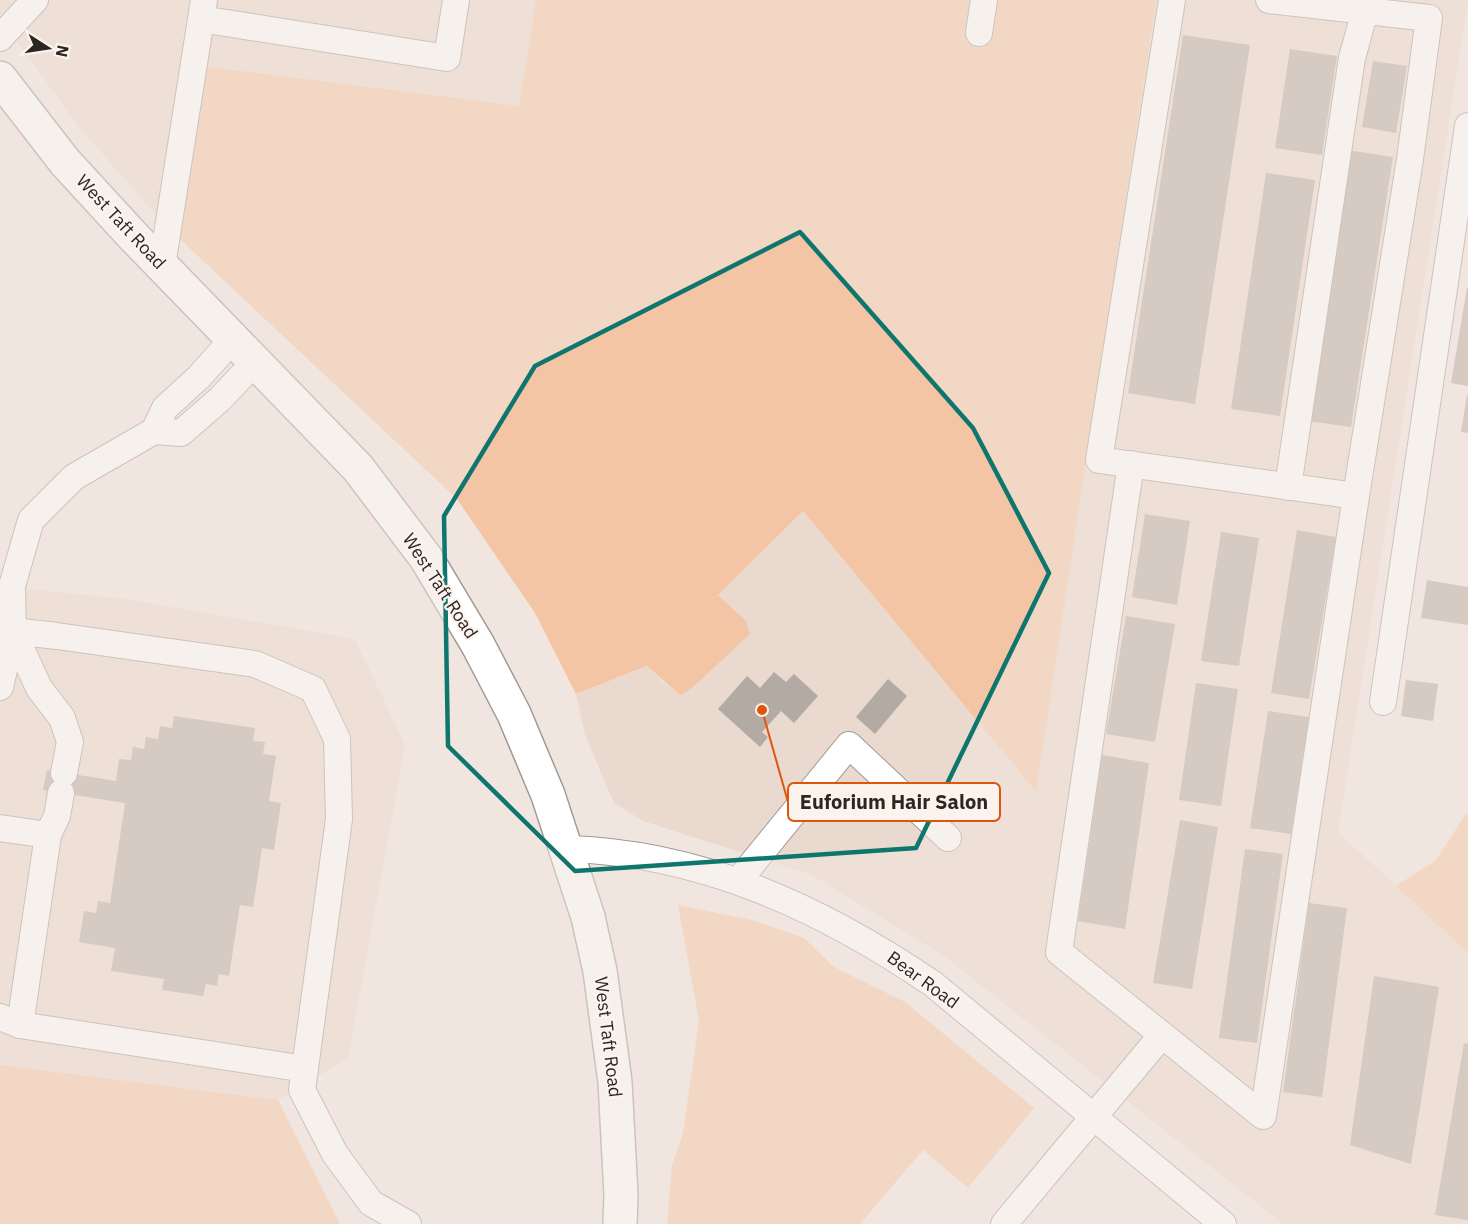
<svg xmlns="http://www.w3.org/2000/svg" width="1468" height="1224" font-family="'IBM Plex Sans',sans-serif">
<style>
.built{fill:#ead9cf}
.green{fill:#f4c5a4}
.building{fill:#b3aaa3}
.lines{fill:none;stroke-linecap:round;stroke-linejoin:round}
.minor-casing{stroke:#a19992;stroke-width:28}
.major-casing{stroke:#a19992;stroke-width:36}
.minor{stroke:#fff;stroke-width:26}
.major{stroke:#fff;stroke-width:33}
.marked{fill:none;stroke:#0f766e;stroke-width:4.5;stroke-linejoin:round}
.labels{text-anchor:middle;stroke-width:4.5;stroke-linejoin:round;paint-order:stroke}
.street-label{font-size:18px;fill:#2a2624;stroke:#fdf3ed}
.leader{fill:none;stroke:#de560d;stroke-width:2}
.callout-dot{fill:#de560d;stroke:#fdf3ed;stroke-width:2}
.callout{fill:#fdf3ed;stroke:#de560d;stroke-width:2}
.callout-label{font-size:20px;text-anchor:middle;font-weight:bold;fill:#2a2624}
</style>
<rect width="100%" height="100%" fill="#f0e6df"/>
<g class="built">
<path d="M0 0H536L520 106 194 65 168 228 78 126 0 17Z"/>
<path d="M1155 0H1468L1338 832 1468 953V1224H1283L944 956 812 875 643 821 614 803 585 735 576 694 648 666 664 683 680 694 746 621 718 595 803 511 1035 791Z"/>
<path d="M0 586 126 599 355 639 405 745 348 1058 278 1100 0 1065Z"/>
</g>
<g class="green">
<path d="M536 0H1156L1036 792 803 511 718 595 746 621 750 634 692 688 680 695 647 666 576 694 535 613 457 499 168 228 194 65 519 106Z"/>
<path d="M1466 814 1468 815V953L1396 886 1436 860Z"/>
<path d="M678 905 752 920 804 938 834 967 905 1002 1034 1108 968 1188 923 1150 860 1224H667L672 1165 683 1133 699 1021Z"/>
<path d="M0 1065 278 1100 340 1224H0Z"/>
</g>
<g class="building">
<path d="M1183 35 1250 45 1195 404 1128 393Z"/>
<path d="M1290 49 1337 56 1322 155 1275 148Z"/>
<path d="M1373 61 1407 66 1396 133 1362 127Z"/>
<path d="M1347 150 1393 157 1351 427 1308 421Z"/>
<path d="M1266 173 1315 180 1280 416 1231 409Z"/>
<path d="M1467 288H1468V386L1451 383Z"/>
<path d="M1467 395H1468V433L1461 432Z"/>
<path d="M1145 514 1190 521 1177 605 1132 597Z"/>
<path d="M1297 530 1336 537 1309 699 1271 693Z"/>
<path d="M1221 532 1259 538 1239 666 1201 661Z"/>
<path d="M1427 580 1468 587V625L1421 618Z"/>
<path d="M1126 616 1175 624 1155 742 1106 734Z"/>
<path d="M774 672 786 682 794 674 818 696 794 723 781 711 762 732 768 737 760 747 718 709 747 676 760 688Z"/>
<path d="M888 679 907 696 875 734 856 717Z"/>
<path d="M1406 680 1438 684 1433 721 1401 716Z"/>
<path d="M1196 683 1238 689 1221 806 1179 800Z"/>
<path d="M1268 711 1309 717 1291 834 1250 828Z"/>
<path d="M174 716 255 728 253 741 265 742 263 754 276 756 269 801 281 803 274 850 262 848 253 907 240 905 229 976 219 974 217 986 206 984 203 996 162 990 164 979 111 971 115 948 79 942 84 911 96 913 98 901 110 903 125 803 43 790 47 770 116 781 119 759 131 760 133 747 144 749 146 737 158 739 160 726 172 728Z"/>
<path d="M1102 755 1149 763 1125 929 1078 921Z"/>
<path d="M1180 820 1218 827 1192 989 1153 983Z"/>
<path d="M1245 849 1283 854 1257 1043 1219 1038Z"/>
<path d="M1309 903 1347 908 1322 1097 1283 1092Z"/>
<path d="M1374 976 1439 987 1411 1164 1350 1145Z"/>
<path d="M1464 1043 1468 1044V1220L1435 1215Z"/>
</g>
<g class="lines">
<g class="minor-casing">
<g id="minor">
<path d="M1172 0 1099 460 1356 496 1410 159 1429 18 1269 0"/>
<path d="M201 19 447 58 456 0"/>
<path d="M979 33 984 0"/>
<path d="M0 38 35 0"/>
<path d="M162 266 204 0"/>
<path d="M233 339 199 377 165 408 154 431 74 477 31 520 12 586 13 631 57 636 255 664 313 689 337 739 339 819 302 1090 335 1154 371 1203 408 1224"/>
<path d="M154 431 181 433 220 399 255 362"/>
<path d="M1131 464 1059 952 1263 1116 1356 496"/>
<path d="M1288 487 1352 58 1368 0"/>
<path d="M13 631 39 688 62 718 70 742 64 773"/>
<path d="M0 687 13 631"/>
<path d="M1383 702 1468 126"/>
<path d="M0 828 48 835 57 816 61 793"/>
<path d="M566 849C701 852 823 909 933 984L1223 1224"/>
<path d="M738 881 849 745 948 838"/>
<path d="M0 1017 20 1025 48 835"/>
<path d="M20 1025 305 1069"/>
<path d="M1004 1224 1162 1035"/>
</g>
</g>
<g class="major-casing">
<path id="major" d="M0 78 65 162 133 236 358 468 426 558 478 645 514 714 548 795 588 917 600 971 615 1082 621 1195 620 1224"/>
</g>
<use href="#minor" class="minor"/>
<use href="#major" class="major"/>
</g>
<path d="M0 0H1468V1224H0ZM800 232 973 428 1049 573 916 848 575 871 448 746 444 516 535 366Z" fill="#f0e6df" fill-opacity=".55" fill-rule="evenodd"/>
<path class="marked" d="M800 232 973 428 1049 573 916 848 575 871 448 746 444 516 535 366Z"/>
<g class="labels">
<g class="street-label">
<text transform="translate(121 222) rotate(47)" y="6">West Taft Road</text>
<text transform="translate(440 586) rotate(57)" y="6">West Taft Road</text>
<text transform="translate(923 980) rotate(36)" y="6">Bear Road</text>
<text transform="translate(608 1037) rotate(83)" y="6">West Taft Road</text>
</g>
</g>
<path class="leader" d="M762 710L788 802"/>
<circle class="callout-dot" cx="762" cy="710" r="6"/>
<rect class="callout" x="788" y="783" width="212" height="38" rx="6"/>
<g class="callout-label">
<text x="894" y="809">Euforium Hair Salon</text>
</g>
<g transform="translate(48 48) rotate(102)" stroke="#fdf3ed" stroke-width="4.5" paint-order="stroke">
<path d="M0-4.5L10 22L0 15L-10 22Z" fill="#2a2624"/>
<text y="-9" font-size="16" font-weight="bold" text-anchor="middle" fill="#2a2624">N</text>
</g>
</svg>
